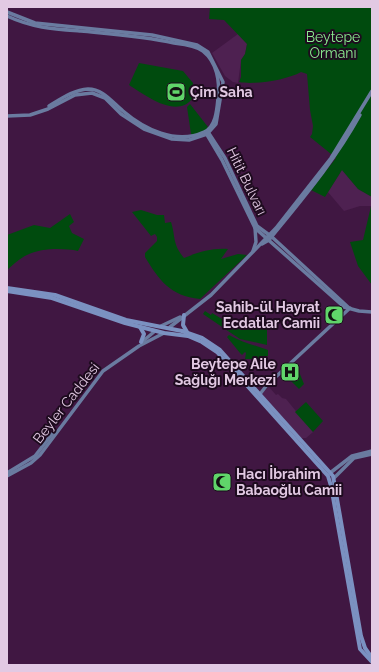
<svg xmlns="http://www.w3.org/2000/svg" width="379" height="672" font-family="Raleway,sans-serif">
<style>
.built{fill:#4e2151}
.green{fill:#004b0e}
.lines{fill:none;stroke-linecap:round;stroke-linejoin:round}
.secondary{stroke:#6a7ba0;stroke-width:3.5}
.primary{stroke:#7b91c1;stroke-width:4}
.labels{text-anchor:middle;stroke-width:4;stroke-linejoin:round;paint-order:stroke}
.park-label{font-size:14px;fill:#8cee91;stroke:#1d0b1e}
.poi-label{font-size:14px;font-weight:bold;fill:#e2c9e3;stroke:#1d0b1e;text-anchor:start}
.street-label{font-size:14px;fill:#e2c9e3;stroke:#1d0b1e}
</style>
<rect width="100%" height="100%" fill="#401742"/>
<g class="built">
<path d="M238 34 247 44 245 54 241 60 238 83 233 82 225 76 212 53Z"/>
<path d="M342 170 358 189 372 197 371 206H360L344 211 328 192Z"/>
<path d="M269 387 276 395 278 394 282 398 286 399 313 432 306 438H301L262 395V393Z"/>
</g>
<g class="green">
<path d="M210 7H372V197L358 189 342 170 325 197 311 190 336 158 310 137 312 134 313 126 310 110 307 74 301 72C287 80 255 85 239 82L241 77V60L245 54 247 44 224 20 209 19Z"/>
<path d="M139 63 183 71 193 83 192 99C176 119 145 95 129 85Z"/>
<path d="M190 104 208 127 205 131 193 135 191 134 187 107Z"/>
<path d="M372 202V285L358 266 350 242 363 240Z"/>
<path d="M141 210 157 215H164L165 223 171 222C176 238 172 243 184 258 199 252 211 248 228 249L221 259 238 254 247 255 200 299C170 296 159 280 145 257V253L157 241V237L155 234 151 236 132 212Z"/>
<path d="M70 214 74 222 69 226 72 233 84 239 78 251C63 248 41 248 27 255 20 258 13 265 7 270V235L34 225 50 228Z"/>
<path d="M205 311 211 315 212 313 232 325 228 331 203 314Z"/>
<path d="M232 325 241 330 267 327V345L240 339 228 331Z"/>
<path d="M229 335C241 342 254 345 268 350V356H260V359H245L246 353 245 352 242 355 240 353 227 337Z"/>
<path d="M297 367 304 384 299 389 289 379 292 371Z"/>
<path d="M306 402 323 421 313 432 295 412Z"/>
</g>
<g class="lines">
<g class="secondary">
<path d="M7 12 35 23 152 35 197 45 208 52 223 82 216 124 207 134 189 140 172 139 144 129 121 114 105 98 92 93 75 95 48 109 30 115 7 116"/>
<path d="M7 16C33 28 53 29 81 31 112 34 143 36 174 43 183 44 195 45 203 51 217 62 220 82 218 98 217 109 216 127 204 132 176 145 144 129 123 111 112 102 103 89 88 89 73 90 61 99 49 106"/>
<path d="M208 132 225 158 257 226 272 237 348 307"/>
<path d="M206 133 222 160 255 228 344 307 359 311 372 312"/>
<path d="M262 244 269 240C303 198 334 162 360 115"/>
<path d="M253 251 256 242 255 228"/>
<path d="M161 326 180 317"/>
<path d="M170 327 211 295 276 228 331 158 372 91"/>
<path d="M142 342 155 331"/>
<path d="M260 394 267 385 350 308"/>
<path d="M7 473 35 456 52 434"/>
<path d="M330 473 352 456 372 451"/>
<path d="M7 476 31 463 40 455 103 371 139 346 164 333"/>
<path d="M334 478 354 458 372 454"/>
</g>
<g class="primary">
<path d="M7 288 55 295 126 320 182 331 202 338 220 350 333 476 361 636 365 648 372 658"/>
<path d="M7 291 52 298 125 323 164 333 188 336 202 342 217 352 328 476 331 486 360 649 372 662"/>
<path d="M184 315 183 325 187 332"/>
<path d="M140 327 144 334 141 342"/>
</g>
</g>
<defs>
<g id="stadium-square" transform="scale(1)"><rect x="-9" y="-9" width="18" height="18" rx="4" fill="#60d56a" stroke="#1d0b1e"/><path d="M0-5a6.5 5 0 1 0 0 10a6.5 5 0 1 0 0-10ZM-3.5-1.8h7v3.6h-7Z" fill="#111"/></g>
<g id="mosque-square" transform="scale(1)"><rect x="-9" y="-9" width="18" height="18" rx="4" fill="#60d56a" stroke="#1d0b1e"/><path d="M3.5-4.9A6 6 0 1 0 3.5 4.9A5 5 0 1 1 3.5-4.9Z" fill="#111"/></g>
<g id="hospital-square" transform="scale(1)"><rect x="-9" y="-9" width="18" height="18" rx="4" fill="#60d56a" stroke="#1d0b1e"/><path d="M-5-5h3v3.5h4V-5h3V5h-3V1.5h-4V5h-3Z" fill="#111"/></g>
</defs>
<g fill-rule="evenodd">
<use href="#stadium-square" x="176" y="92"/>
<use href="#mosque-square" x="334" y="315"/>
<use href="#hospital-square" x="290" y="372"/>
<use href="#mosque-square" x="222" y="482"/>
</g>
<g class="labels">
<g class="park-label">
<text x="333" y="42">Beytepe<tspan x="333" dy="16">Ormanı</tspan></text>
</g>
<g class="poi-label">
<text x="190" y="97">Çim Saha</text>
<text x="320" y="312" text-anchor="end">Sahib-ül Hayrat<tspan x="320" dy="16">Ecdatlar Camii</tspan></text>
<text x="276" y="369" text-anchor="end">Beytepe Aile<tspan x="276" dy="16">Sağlığı Merkezi</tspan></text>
<text x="236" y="479">Hacı İbrahim<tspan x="236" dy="16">Babaoğlu Camii</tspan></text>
</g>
<g class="street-label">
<text transform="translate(247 181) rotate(64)" y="5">Hitit Bulvarı</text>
<text transform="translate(66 403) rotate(-52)" y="5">Beyler Caddesi</text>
</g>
</g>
<rect width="379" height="672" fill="none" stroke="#e2c9e3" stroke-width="16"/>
</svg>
